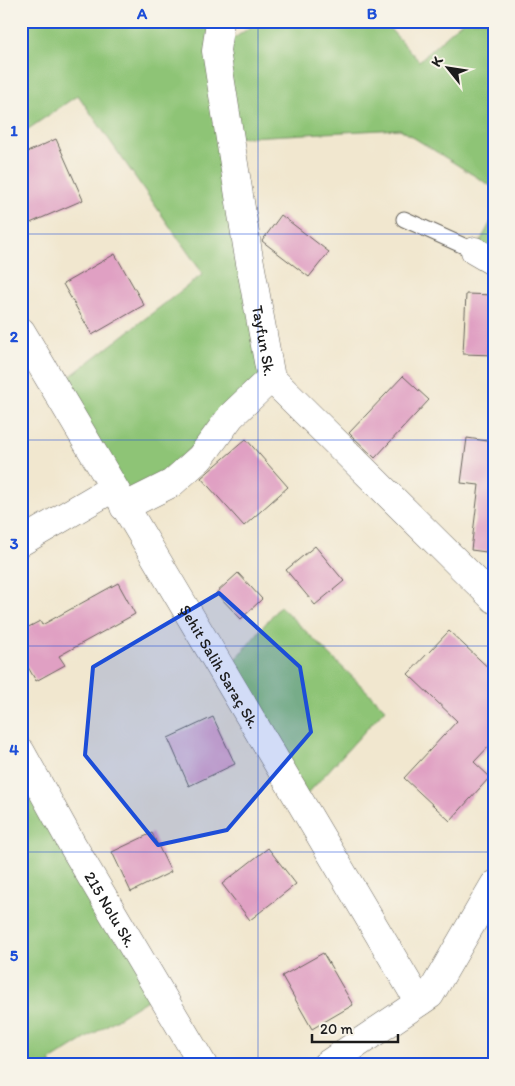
<svg xmlns="http://www.w3.org/2000/svg" width="515" height="1086" font-family="Itim,sans-serif">
<style>
.green{fill:#8ec476;stroke:#557049}
.building{fill:#e0a0c3}
.lines{fill:none;stroke-linecap:round;stroke-linejoin:round}
.service-casing{stroke:#67635b;stroke-width:17}
.minor-casing{stroke:#67635b;stroke-width:29}
.secondary-casing{stroke:#67635b;stroke-width:29}
.service{stroke:#fff;stroke-width:15}
.minor{stroke:#fff;stroke-width:28}
.secondary{stroke:#fff;stroke-width:28}
.marked{fill:#1d4ed8;fill-opacity:0.2;stroke:#1d4ed8;stroke-width:4;stroke-linejoin:round}
.grid{fill:none;stroke:#1d4ed8;stroke-width:1;stroke-opacity:0.55}
.labels{text-anchor:middle;stroke-width:5;stroke-linejoin:round;paint-order:stroke}
.street-label{font-size:16px;fill:#1c1c1c;stroke:#f7f3e8}
.neatline{fill:none;stroke:#1d4ed8;stroke-width:2}
.grid-label{font-size:16px;text-anchor:middle;font-weight:bold;fill:#1d4ed8}
</style>
<rect width="100%" height="100%" fill="#f7f3e8"/>
<filter id="ink" filterUnits="userSpaceOnUse"><feTurbulence type="fractalNoise" baseFrequency=".02" numOctaves="2"/><feDisplacementMap in="SourceGraphic" scale="10" xChannelSelector="R" yChannelSelector="G"/><feConvolveMatrix kernelMatrix="1 2 1 2 8 2 1 2 1" color-interpolation-filters="sRGB"/></filter>
<filter id="wash" filterUnits="userSpaceOnUse"><feTurbulence type="fractalNoise" baseFrequency=".0096" numOctaves="4" result="noise"/><feDisplacementMap in="SourceGraphic" scale="20" xChannelSelector="R" yChannelSelector="G"/><feGaussianBlur stdDeviation="1.12" result="paint"/><feColorMatrix in="noise" values="0 0 0 0 0 0 0 0 0 0 0 0 0 0 0 0 0 1.4 0 .05"/><feComposite in="paint" operator="in"/></filter>
<g filter="url(#wash)">
<rect width="100%" height="100%" fill="#f1e7cf"/>
<g class="green">
<path d="M21 21H220L216 51 259 21H383L419 61 463 21H494V188L400 129 230 138 271 378 124 507 55 388 203 274 78 95 21 134Z"/>
<path d="M494 216V262L475 251Z"/>
<path d="M280 606 385 709 300 802 224 674Z"/>
<path d="M21 752 160 992 50 1061 52 1065H21Z"/>
</g>
<g id="blocks">
<g class="building">
<path d="M56 139 83 200 21 227V155Z"/>
<path d="M281 215 329 252 309 277 262 241Z"/>
<path d="M115 254 144 305 92 335 63 284Z"/>
<path d="M466 294 494 295V355L463 354Z"/>
<path d="M403 376 429 400 375 458 349 433Z"/>
<path d="M467 438 494 442V553L471 550 479 485 461 483Z"/>
<path d="M246 439 288 487 244 526 201 478Z"/>
<path d="M315 546 344 581 315 605 286 570Z"/>
<path d="M238 573 262 599 241 619 216 593Z"/>
<path d="M118 583 135 614 59 656 65 665 36 681 21 655V631L40 621 42 625Z"/>
<path d="M449 631 494 673V741L474 762 490 777 450 821 404 778 457 721 408 674Z"/>
<path d="M213 717 235 764 189 786 168 738Z"/>
<path d="M152 833 171 872 131 892 112 852Z"/>
<path d="M268 848 296 884 250 920 222 884Z"/>
<path d="M323 953 353 1005 312 1029 282 976Z"/>
</g>
</g>
</g>
<g filter="url(#ink)">
<use href="#blocks" fill-opacity="0" stroke="#67635b" stroke-width="1"/>
<g class="lines">
<g class="service-casing">
<path id="service" d="M404 219 475 251"/>
</g>
<g class="minor-casing">
<g id="minor">
<path id="s1" d="M220 21 216 51 248 252 271 378 494 599"/>
<path d="M475 251 494 262"/>
<path id="s2" d="M21 331 419 1002"/>
<path d="M124 507 172 483 200 458 231 416 271 378"/>
<path d="M21 542 113 488"/>
<path id="s3" d="M21 752 73 846 203 1065"/>
</g>
</g>
<g class="secondary-casing">
<path id="secondary" d="M326 1065 430 995 494 885"/>
</g>
<use href="#service" class="service"/>
<use href="#minor" class="minor"/>
<use href="#secondary" class="secondary"/>
</g>
</g>
<path class="marked" d="M219 593 300 667 311 732 227 830 158 845 85 755 93 667Z"/>
<path class="grid" d="M258 21V1065M21 234H494M21 440H494M21 646H494M21 852H494"/>
<g class="labels">
<g class="street-label">
<text dy="6" stroke="none"><textPath href="#s1" startOffset="324">Tayfun Sk.</textPath></text>
<text dy="6" stroke="none"><textPath href="#s2" startOffset="390">Şehit Salih Saraç Sk.</textPath></text>
<text dy="6" stroke="none"><textPath href="#s3" startOffset="181">215 Nolu Sk.</textPath></text>
</g>
</g>
<rect width="515" height="1086" fill="none" stroke="#f7f3e8" stroke-width="55"/>
<g transform="translate(448 68) rotate(300)" stroke="#f7f3e8" stroke-width="4" paint-order="stroke">
<path d="M0-4L9 19L0 12L-9 19Z" fill="#1c1c1c"/>
<text y="-8" font-size="14" font-weight="bold" text-anchor="middle" fill="#1c1c1c">K</text>
</g>
<path d="M312 1034v8h86v-8" fill="none" stroke="#1c1c1c" stroke-width="2.5"/>
<text x="320" y="1034" font-size="15" fill="#1c1c1c" stroke="#f7f3e8" stroke-width="4" paint-order="stroke">20 m</text>
<rect x="28" y="28" width="460" height="1030" class="neatline"/>
<g class="grid-label">
<text x="142" y="19">A</text>
<text x="372" y="19">B</text>
<text x="14" y="136">1</text>
<text x="14" y="342">2</text>
<text x="14" y="549">3</text>
<text x="14" y="755">4</text>
<text x="14" y="961">5</text>
</g>
</svg>
